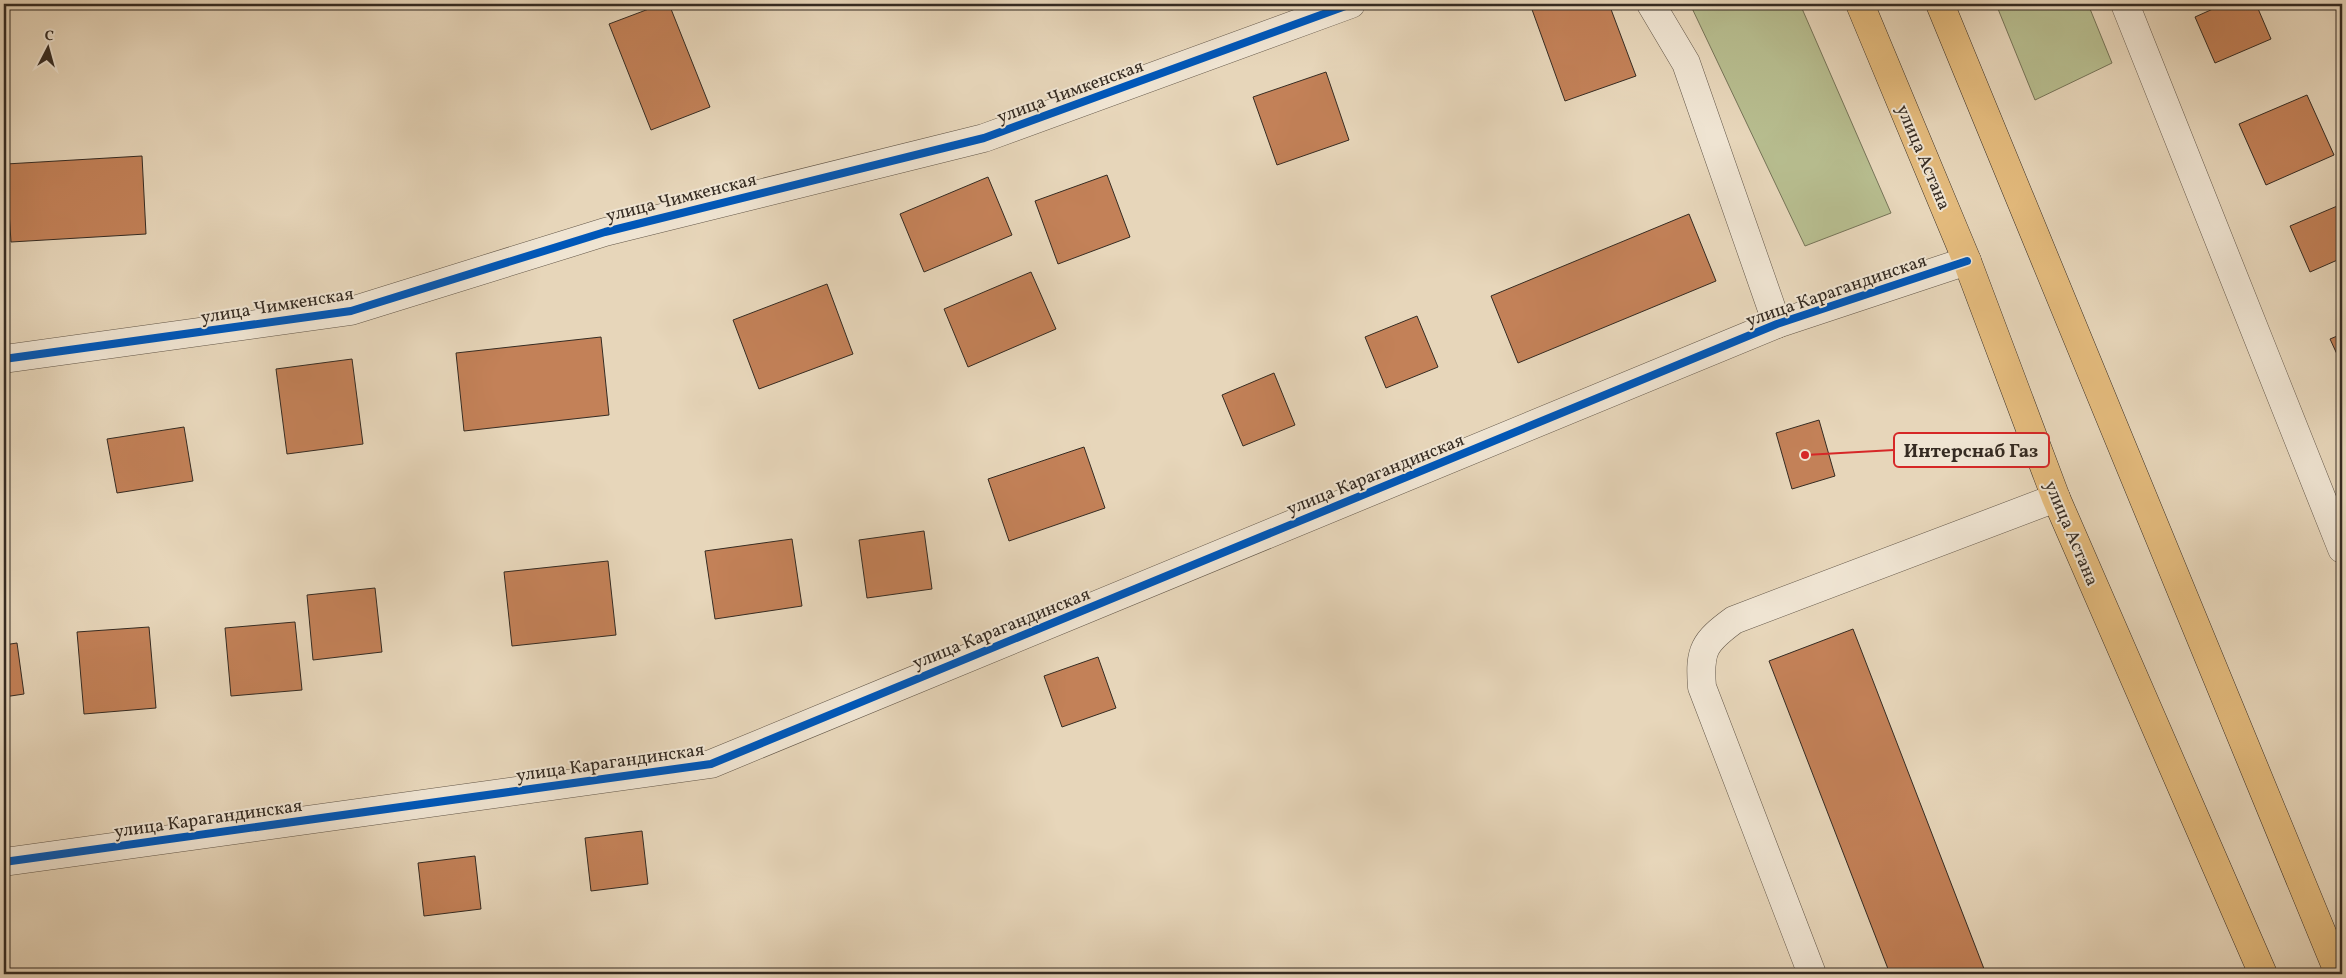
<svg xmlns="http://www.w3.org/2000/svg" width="2346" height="978" font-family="Vollkorn,serif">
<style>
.green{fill:#b7bd8f;stroke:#767458}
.building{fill:#c38158;stroke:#352b22}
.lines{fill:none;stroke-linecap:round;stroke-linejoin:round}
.minor-casing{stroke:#625648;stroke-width:29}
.major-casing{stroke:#352b22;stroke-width:29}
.minor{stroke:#efe4d2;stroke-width:28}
.major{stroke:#e4bb7d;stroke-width:28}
.cycleway-casing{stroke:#efe4d2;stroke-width:11}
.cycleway{stroke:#0057b8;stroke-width:8}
.labels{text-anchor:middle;stroke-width:4;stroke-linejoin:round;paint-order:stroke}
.street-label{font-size:18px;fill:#352b22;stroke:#efe4d2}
.leader{fill:none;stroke:#d62828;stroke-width:2}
.callout-dot{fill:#d62828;stroke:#efe4d2;stroke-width:2}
.callout{fill:#efe4d2;stroke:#d62828;stroke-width:2}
.callout-label{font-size:19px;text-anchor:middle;font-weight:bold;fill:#352b22}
</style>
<rect width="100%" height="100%" fill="#e7d6ba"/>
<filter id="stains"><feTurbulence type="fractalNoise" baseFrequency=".004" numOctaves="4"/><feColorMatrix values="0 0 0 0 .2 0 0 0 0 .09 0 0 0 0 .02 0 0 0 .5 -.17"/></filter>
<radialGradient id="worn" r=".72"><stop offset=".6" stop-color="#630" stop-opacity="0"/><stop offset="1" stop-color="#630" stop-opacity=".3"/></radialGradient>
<g class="green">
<path d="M1690 4H1800L1891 213 1805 246Z"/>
<path d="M1996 4H2088L2112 63 2035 100Z"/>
</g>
<g class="building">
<path d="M662 4H669L710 107 651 130 609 24Z"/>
<path d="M1530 4H1609L1636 76 1565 101Z"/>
<path d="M2224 4H2256L2271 39 2215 63 2195 17Z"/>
<path d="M1326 72 1349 140 1277 165 1253 97Z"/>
<path d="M2307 95 2334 155 2266 185 2239 124Z"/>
<path d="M142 156 146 234 11 242 6 164Z"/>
<path d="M1107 175 1130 237 1058 264 1035 201Z"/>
<path d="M988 177 1012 235 924 272 900 214Z"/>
<path d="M2342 204V258L2310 272 2290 226Z"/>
<path d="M1689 214 1716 281 1518 363 1491 296Z"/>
<path d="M1031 272 1056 329 968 367 944 309Z"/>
<path d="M827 284 853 354 759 389 733 320Z"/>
<path d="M1417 316 1438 367 1386 388 1365 337Z"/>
<path d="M2342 334V365L2330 339Z"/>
<path d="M601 337 609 415 464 431 456 353Z"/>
<path d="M352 359 363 444 287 454 276 369Z"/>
<path d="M1274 373 1295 425 1243 446 1222 395Z"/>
<path d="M1819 420 1835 476 1792 489 1776 433Z"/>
<path d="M184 427 193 481 117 493 107 439Z"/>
<path d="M1084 447 1105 508 1009 541 988 479Z"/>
<path d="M924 531 932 589 867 598 859 540Z"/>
<path d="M792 539 802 606 715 619 705 551Z"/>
<path d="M608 561 616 635 512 646 504 572Z"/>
<path d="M375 588 382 652 313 660 307 595Z"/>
<path d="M295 622 302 690 231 696 225 628Z"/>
<path d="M149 627 156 708 84 714 77 632Z"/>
<path d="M1853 629 1986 974H1890L1769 661Z"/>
<path d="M17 643 24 694 4 697V645Z"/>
<path d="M1098 657 1116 708 1062 727 1044 676Z"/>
<path d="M642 831 648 884 591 891 585 838Z"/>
<path d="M475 856 481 909 424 916 418 863Z"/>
</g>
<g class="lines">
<g class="minor-casing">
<g id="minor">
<path d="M1651 4 1686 63 1777 324"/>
<path d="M2125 4 2342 549"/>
<path d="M4 359 351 311 605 232 984 138 1351 4"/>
<path d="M4 862 711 764 1777 324 1967 261"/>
<path d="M1812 974 1702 687C1699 650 1704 642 1734 620L2056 498"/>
</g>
</g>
<g class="major-casing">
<g id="major">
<path d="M1860 4 1967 261 2056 498 2263 974"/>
<path d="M1940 4 2339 974"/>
</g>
</g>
<use href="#minor" class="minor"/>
<use href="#major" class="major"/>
<g class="cycleway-casing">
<g id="cycleway">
<path d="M4 359 351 311 605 232 984 138 1351 4"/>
<path d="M4 862 711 764 1777 324 1967 261"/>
</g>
</g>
<use href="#cycleway" class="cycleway"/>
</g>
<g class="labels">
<g class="street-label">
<text transform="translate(1070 91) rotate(-20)" y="6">улица Чимкенская</text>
<text transform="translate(1924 157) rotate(67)" y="6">улица Астана</text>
<text transform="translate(681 197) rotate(-14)" y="6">улица Чимкенская</text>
<text transform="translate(1836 290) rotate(-19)" y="6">улица Карагандинская</text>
<text transform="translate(277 305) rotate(-9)" y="6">улица Чимкенская</text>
<text transform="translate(1375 474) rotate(-22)" y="6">улица Карагандинская</text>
<text transform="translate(2072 533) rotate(67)" y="6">улица Астана</text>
<text transform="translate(1001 628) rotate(-22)" y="6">улица Карагандинская</text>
<text transform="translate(610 762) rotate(-8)" y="6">улица Карагандинская</text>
<text transform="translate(208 818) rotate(-8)" y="6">улица Карагандинская</text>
</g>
</g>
<path class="leader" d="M1805 455L1894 450"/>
<circle class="callout-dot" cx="1805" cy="455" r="5"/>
<rect class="callout" x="1894" y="433" width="155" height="34" rx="5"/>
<g class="callout-label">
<text x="1971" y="457">Интерснаб Газ</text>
</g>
<rect width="2346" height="978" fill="none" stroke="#e7d6ba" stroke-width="20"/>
<rect x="5" y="5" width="2336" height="968" fill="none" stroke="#352b22" stroke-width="2.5"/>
<rect x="10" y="10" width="2326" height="958" fill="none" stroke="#352b22"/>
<g transform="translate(48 48) rotate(6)" stroke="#efe4d2" stroke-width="4" paint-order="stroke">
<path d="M0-4L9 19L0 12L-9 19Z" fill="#352b22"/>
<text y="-8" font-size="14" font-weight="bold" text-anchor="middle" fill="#352b22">С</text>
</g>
<rect width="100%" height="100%" filter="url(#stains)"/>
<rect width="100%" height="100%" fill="url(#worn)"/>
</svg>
